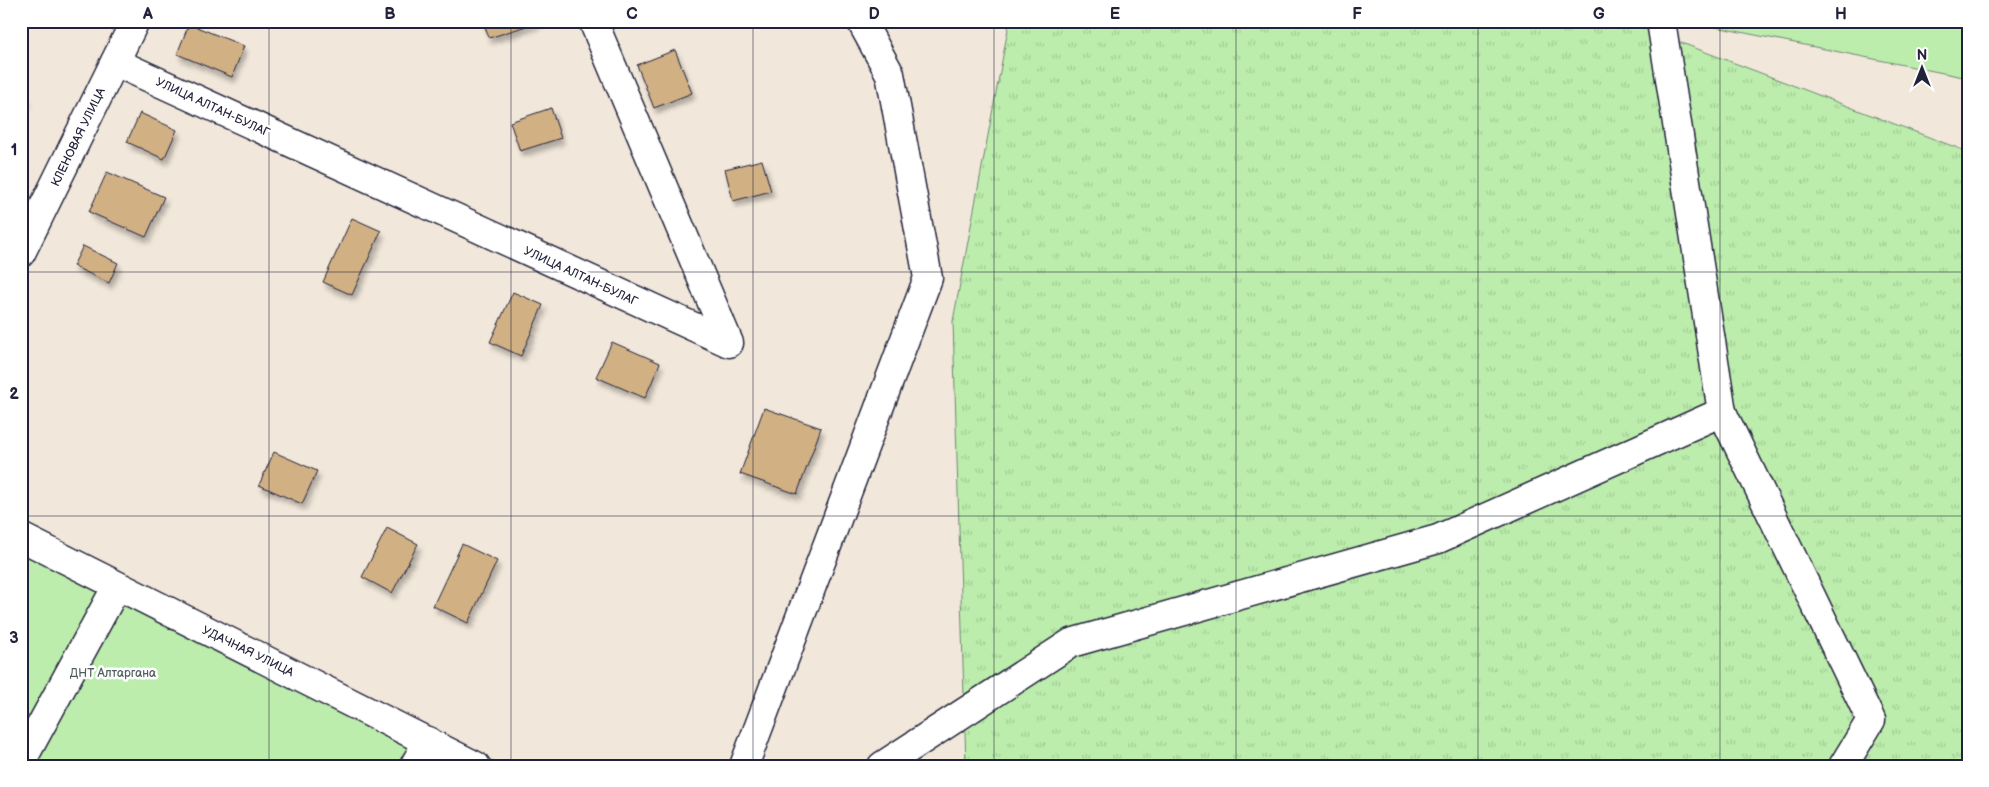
<svg xmlns="http://www.w3.org/2000/svg" width="1989" height="787" font-family="'Balsamiq Sans',sans-serif">
<style>
.grass{fill:url(#grass-tufts);stroke:#6f8874}
.garden{fill:#bcedac;stroke:#6f8874}
.building{fill:#d1b084;stroke:#22223b;filter:url(#shadow)}
.lines{fill:none;stroke-linecap:round;stroke-linejoin:round}
.minor-casing{stroke:#22223b;stroke-width:31}
.tertiary-casing{stroke:#22223b;stroke-width:31}
.minor{stroke:#fff;stroke-width:28}
.tertiary{stroke:#fff;stroke-width:28}
.grid{fill:none;stroke:#22223b;stroke-width:1;stroke-opacity:0.55}
.labels{text-anchor:middle;stroke-width:5;stroke-linejoin:round;paint-order:stroke}
.street-label{font-size:12px;fill:#22223b;stroke:#fff}
.park-label{font-size:12px;fill:#505f5d;stroke:#fff}
.neatline{fill:none;stroke:#22223b;stroke-width:2}
.grid-label{font-size:16px;text-anchor:middle;font-weight:bold;fill:#22223b}
</style>
<defs>
<pattern id="grass-tufts" width="24" height="20" patternUnits="userSpaceOnUse" patternTransform="scale(1.25)"><rect width="24" height="20" fill="#bcedac"/><path d="M3 7l-1-3M5 7V3M7 7l1-3M15 17l-1-3M17 17v-4M19 17l1-3" fill="none" stroke="#a1cb95"/></pattern>
<filter id="shadow"><feDropShadow dx="3" dy="5.5" stdDeviation="2.5" flood-color="#0004"/></filter>
</defs>
<rect width="100%" height="100%" fill="#f1e7da"/>
<filter id="ink" filterUnits="userSpaceOnUse"><feTurbulence type="fractalNoise" baseFrequency=".02" numOctaves="2"/><feDisplacementMap in="SourceGraphic" scale="10" xChannelSelector="R" yChannelSelector="G"/><feConvolveMatrix kernelMatrix="1 2 1 2 8 2 1 2 1" color-interpolation-filters="sRGB"/></filter>
<g filter="url(#ink)">
<path class="grass" d="M1013 21H1624L1968 152V766H966L953 321 1009 24Z"/>
<g class="garden">
<path d="M1686 21H1968V78Z"/>
<path d="M21 525 503 766H21Z"/>
</g>
<g class="building">
<path d="M483 21H539V22L489 38Z"/>
<path d="M189 24 244 46 232 77 177 54Z"/>
<path d="M675 50 692 93 654 108 637 65Z"/>
<path d="M21 96 27 98 21 110Z"/>
<path d="M551 108 561 138 520 151 510 122Z"/>
<path d="M140 113 177 130 164 159 127 142Z"/>
<path d="M762 160 771 191 733 201 725 169Z"/>
<path d="M107 172 164 197 146 237 89 212Z"/>
<path d="M352 218 381 231 352 295 323 282Z"/>
<path d="M83 246 118 263 109 283 73 266Z"/>
<path d="M513 292 543 305 521 356 490 342Z"/>
<path d="M612 342 660 363 645 398 596 377Z"/>
<path d="M764 408 821 428 797 494 740 474Z"/>
<path d="M274 452 317 471 302 504 259 485Z"/>
<path d="M387 528 418 544 392 593 362 577Z"/>
<path d="M462 544 497 561 468 623 433 606Z"/>
</g>
<g class="lines">
<g class="minor-casing">
<g id="minor">
<path d="M115 62 729 343 593 21"/>
<path d="M21 253 135 21"/>
<path d="M1722 412 1871 720 1843 766"/>
<path d="M21 762 117 586"/>
<path d="M414 766 428 741"/>
<path d="M744 766 928 278 890 74 861 21"/>
<path d="M882 766 1071 643 1438 539 1722 412 1661 21"/>
</g>
</g>
<g class="tertiary-casing">
<path id="tertiary" d="M21 537 476 766"/>
</g>
<use href="#minor" class="minor"/>
<use href="#tertiary" class="tertiary"/>
</g>
</g>
<path class="grid" d="M269 21V766M511 21V766M753 21V766M994 21V766M1236 21V766M1478 21V766M1720 21V766M21 272H1968M21 516H1968"/>
<g class="labels">
<g class="street-label">
<text transform="translate(213 107) rotate(25)" y="4">УЛИЦА АЛТАН-БУЛАГ</text>
<text transform="translate(78 137) rotate(-64)" y="4">КЛЕНОВАЯ УЛИЦА</text>
<text transform="translate(581 276) rotate(25)" y="4">УЛИЦА АЛТАН-БУЛАГ</text>
<text transform="translate(248 651) rotate(26)" y="4">УДАЧНАЯ УЛИЦА</text>
</g>
<g class="park-label">
<text x="113" y="677">ДНТ Алтаргана</text>
</g>
</g>
<rect width="1989" height="787" fill="none" stroke="#fff" stroke-width="55"/>
<g transform="translate(1922 68)" stroke="#ffffff" stroke-width="4" paint-order="stroke">
<path d="M0-4L9 19L0 12L-9 19Z" fill="#22223b"/>
<text y="-8" font-size="14" font-weight="bold" text-anchor="middle" fill="#22223b">N</text>
</g>
<rect x="28" y="28" width="1934" height="732" class="neatline"/>
<g class="grid-label">
<text x="148" y="19">A</text>
<text x="390" y="19">B</text>
<text x="632" y="19">C</text>
<text x="874" y="19">D</text>
<text x="1115" y="19">E</text>
<text x="1357" y="19">F</text>
<text x="1599" y="19">G</text>
<text x="1841" y="19">H</text>
<text x="14" y="155">1</text>
<text x="14" y="399">2</text>
<text x="14" y="643">3</text>
</g>
</svg>
